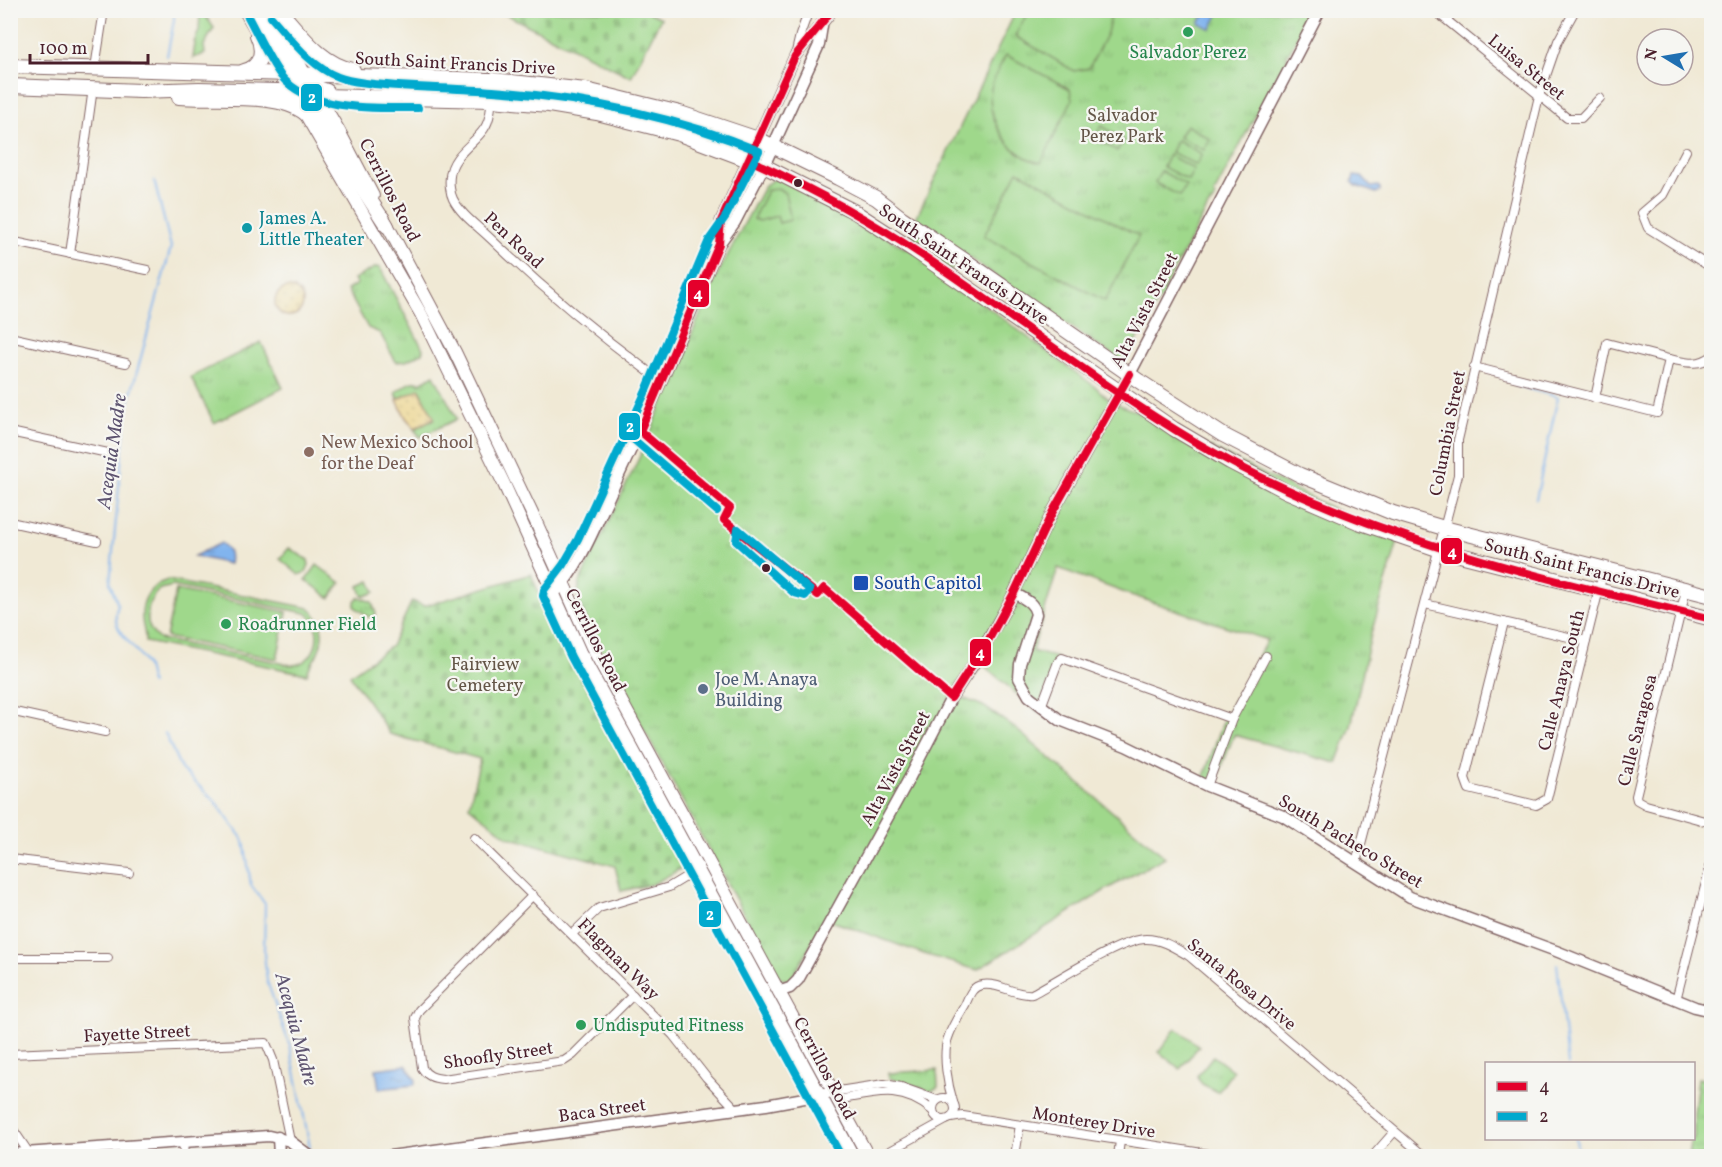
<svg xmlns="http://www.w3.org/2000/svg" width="1722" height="1167" font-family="Vollkorn,serif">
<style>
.grass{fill:url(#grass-tufts);stroke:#747c5b;stroke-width:1.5}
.sand{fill:url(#sand-dots);stroke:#9c7c64;stroke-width:1.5}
.cemetery{fill:url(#cemetery-stones);stroke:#747c5b;stroke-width:1.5}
.garden{fill:#9fd88b;stroke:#747c5b;stroke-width:1.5;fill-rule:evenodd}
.water{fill:url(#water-ripples);stroke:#666a8c;stroke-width:1.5}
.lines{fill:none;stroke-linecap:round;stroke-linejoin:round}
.stream{stroke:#81b4ee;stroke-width:2}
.street-casing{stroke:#846666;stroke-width:10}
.secondary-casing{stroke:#846666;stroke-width:13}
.primary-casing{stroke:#846666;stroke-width:14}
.highway-casing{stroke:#846666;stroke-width:16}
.street{stroke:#fff;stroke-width:8}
.secondary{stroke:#fff;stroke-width:10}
.primary{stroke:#fff;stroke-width:12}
.highway{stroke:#fff;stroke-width:14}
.bus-1-casing{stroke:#f6f6f2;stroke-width:12}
.bus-2-casing{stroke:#f6f6f2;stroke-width:12}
.bus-1{stroke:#e4002b;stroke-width:8}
.bus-2{stroke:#00a9ce;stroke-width:8}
.leisure-dot{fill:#2e9e5b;stroke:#f6f6f2;stroke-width:2}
.bus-dot{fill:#4a1f2b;stroke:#f6f6f2;stroke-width:2}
.culture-dot{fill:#0f9aa8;stroke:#f6f6f2;stroke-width:2}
.education-dot{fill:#8d6e63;stroke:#f6f6f2;stroke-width:2}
.transit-dot{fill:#1a4fb4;stroke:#f6f6f2;stroke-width:2}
.service-dot{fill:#5c6f8a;stroke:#f6f6f2;stroke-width:2}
.labels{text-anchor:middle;stroke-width:4.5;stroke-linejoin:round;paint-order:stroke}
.leisure-label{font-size:18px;fill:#27864d;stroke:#f6f6f2;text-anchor:start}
.street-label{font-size:18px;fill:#4a1f2b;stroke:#f6f6f2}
.park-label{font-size:18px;fill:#645648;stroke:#f6f6f2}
.culture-label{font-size:18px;fill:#0d838f;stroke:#f6f6f2;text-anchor:start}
.education-label{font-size:18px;fill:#785e54;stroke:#f6f6f2;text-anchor:start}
.transit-label{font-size:18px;fill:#164399;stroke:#f6f6f2;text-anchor:start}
.service-label{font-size:18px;fill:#4e5e75;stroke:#f6f6f2;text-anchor:start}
.water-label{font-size:20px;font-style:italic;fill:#5d536f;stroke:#f6f6f2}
.line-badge{stroke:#f6f6f2;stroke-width:2}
.badge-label{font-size:16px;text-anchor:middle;font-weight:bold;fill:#fff}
</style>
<defs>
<pattern id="grass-tufts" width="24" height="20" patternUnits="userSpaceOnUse" patternTransform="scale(1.5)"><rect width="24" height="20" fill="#9fd88b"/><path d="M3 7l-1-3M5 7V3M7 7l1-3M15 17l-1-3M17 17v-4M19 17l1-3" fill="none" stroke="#8ab978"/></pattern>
<pattern id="sand-dots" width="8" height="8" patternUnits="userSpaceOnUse" patternTransform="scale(1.5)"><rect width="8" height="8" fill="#eeda9e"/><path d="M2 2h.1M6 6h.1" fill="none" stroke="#cebb88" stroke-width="1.8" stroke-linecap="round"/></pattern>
<pattern id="cemetery-stones" width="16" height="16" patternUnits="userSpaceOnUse" patternTransform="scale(1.5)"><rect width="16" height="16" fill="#9fd88b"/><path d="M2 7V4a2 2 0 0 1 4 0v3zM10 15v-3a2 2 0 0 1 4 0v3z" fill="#8ab978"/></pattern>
<pattern id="water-ripples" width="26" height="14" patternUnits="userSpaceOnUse" patternTransform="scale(1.5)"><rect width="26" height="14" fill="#81b4ee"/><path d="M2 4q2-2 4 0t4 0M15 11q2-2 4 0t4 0" fill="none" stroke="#6c92c1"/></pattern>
</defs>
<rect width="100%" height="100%" fill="#f6f6f2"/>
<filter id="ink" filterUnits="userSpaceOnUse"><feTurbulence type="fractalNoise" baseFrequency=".0167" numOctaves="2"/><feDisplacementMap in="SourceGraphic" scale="12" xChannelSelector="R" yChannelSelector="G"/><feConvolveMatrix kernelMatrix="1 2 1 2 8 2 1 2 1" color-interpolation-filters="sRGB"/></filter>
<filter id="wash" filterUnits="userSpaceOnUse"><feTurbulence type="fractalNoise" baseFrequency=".008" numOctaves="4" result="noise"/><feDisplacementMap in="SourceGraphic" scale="24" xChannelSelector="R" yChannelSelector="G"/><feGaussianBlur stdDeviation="1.35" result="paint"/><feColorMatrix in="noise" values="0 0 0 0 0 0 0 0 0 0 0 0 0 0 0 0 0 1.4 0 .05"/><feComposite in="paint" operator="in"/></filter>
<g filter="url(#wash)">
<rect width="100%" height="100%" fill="#f0e9d5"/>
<g class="grass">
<path d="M1143 10 1156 16 1159 10 1313 11C1313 16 1310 19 1306 21L1287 56V63L1279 71 1214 194 1215 199 1208 207 1164 289V296L1157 303 1128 356 1126 359 1120 360 959 251 948 278C998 314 1046 352 1096 387 1105 398 1124 409 1138 411L1398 541 1371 634 1351 726 1337 763 1234 735 1215 784 1203 779 1224 719 1267 640 1128 594 1058 568 1032 651 1057 658 1038 712 982 664 960 697 983 706 1016 729 1165 857 1107 889 977 970 924 954 826 919 791 979 789 981 780 978 775 972 603 654 578 601 579 584 639 458 717 275 765 185 774 179H779L821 197 906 249 917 216 1016 11Z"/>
<path d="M376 267 380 268 423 349 422 353 406 361 396 362 380 333 368 328 347 290 357 284 354 279Z"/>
<path d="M261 342 283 388 214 423 191 377Z"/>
<path d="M434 375 457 419 420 437 414 429 434 419 420 389 398 399 396 392 409 383 418 381 420 383Z"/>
<path d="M289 548 308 560 309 565 306 572 299 575 280 559Z"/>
<path d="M370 581 375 592 365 596 362 595 359 586Z"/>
<path d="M359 597 372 602 376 614 374 617H369L355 607V601Z"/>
<path d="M1213 1056 1233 1071 1218 1092 1202 1084 1197 1076Z"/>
<path d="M937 1070 938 1087 931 1091 889 1078V1073Z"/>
<path d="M1698 1078 1711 1081V1156H1688L1691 1139 1694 1138V1114Z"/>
</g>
<g class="sand">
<circle cx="289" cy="302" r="14"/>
<path d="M419 389 434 418 415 428 406 418 397 400Z"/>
</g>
<g class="cemetery">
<path d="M499 11H646L661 18 631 77Z"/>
<path d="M531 574 547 613 684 867 653 884 621 891 615 866 508 837 469 806 480 759 390 734 350 675 391 646 412 601 424 606Z"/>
</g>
<g class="garden">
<path d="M200 11H202L214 28 204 45 205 54 193 58 195 43 194 42 199 31Z"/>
<path d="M1031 11H1112L1107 33 1089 68 1074 71 1015 36 1026 16Z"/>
<path d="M1006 55 1070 89 1072 100 1041 163C1010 156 986 122 991 89 993 77 1000 66 1006 55Z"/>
<path d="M1186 125 1210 139 1204 150 1179 137Z"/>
<path d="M1102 126 1124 140 1117 151 1094 137Z"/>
<path d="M1177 140 1202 154 1196 165 1171 152Z"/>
<path d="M1169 155 1194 169 1188 180 1163 167Z"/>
<path d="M1018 171 1139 236 1105 301 984 236Z"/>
<path d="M1161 171 1186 185 1180 196 1155 183Z"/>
<path d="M777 188 785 193 791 220 779 223 777 216 759 221 753 219 767 191Z"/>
<path d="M317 565 341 583 330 598 306 580Z"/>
<path d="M168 580 309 608C323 619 325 637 318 652 315 661 309 665 307 674L145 642C146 633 142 627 142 618 141 600 150 585 168 580ZM173 586 306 613C326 628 317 665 291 665L159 639C142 626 145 602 160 589Z"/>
<path d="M176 590 287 612 277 659 166 637Z"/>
<path d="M1176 1028 1199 1046 1180 1069 1159 1052Z"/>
</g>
<g class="water">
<path d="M1206 11H1220L1211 29 1199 23Z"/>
<path d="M1354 176 1362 177 1371 187 1378 186 1380 188V191L1376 193 1356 186 1352 182Z"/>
<path d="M221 543C229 549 231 554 229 564L194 556Z"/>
<path d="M406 1065 416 1080 414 1085 379 1089 376 1069Z"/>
</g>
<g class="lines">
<g class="stream">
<path d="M167 56 174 20V10"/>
<path d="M1515 385 1558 397 1536 499"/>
<path d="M151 684C149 678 149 671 146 665 137 644 107 632 118 605L110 583 126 412 171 247 154 180"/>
<path d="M165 733 181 769 215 801 244 841 251 885 265 904 264 953 267 981 290 1046 310 1147"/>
<path d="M1557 964 1568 1064"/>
<path d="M1576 1138 1578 1156"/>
</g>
</g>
</g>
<g filter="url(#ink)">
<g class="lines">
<g class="street-casing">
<g id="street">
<path d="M1434 10 1567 118H1581L1600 98"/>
<path d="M1709 10 1712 12"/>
<path d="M796 52 800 35 809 10"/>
<path d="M95 68 104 10"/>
<path d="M493 80C491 95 493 116 484 129 473 145 452 155 450 176 449 183 450 193 453 199 461 215 479 227 491 239 541 287 594 331 649 372L660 384"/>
<path d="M1686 151 1663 195 1642 213 1648 228 1712 268"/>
<path d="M10 241 147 270"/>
<path d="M70 254 93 88"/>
<path d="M10 337 126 363"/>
<path d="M1474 367 1657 413 1669 359C1685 362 1698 367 1712 356"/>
<path d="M1595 398 1607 343 1669 359"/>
<path d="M10 432 108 453"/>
<path d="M10 522 97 541"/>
<path d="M1686 590 1636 796 1637 800 1646 805 1712 823"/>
<path d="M1425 604 1586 641"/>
<path d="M1504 622 1465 778 1469 789 1536 805 1547 799 1604 569"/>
<path d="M1041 707 1058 662 1062 658 1232 719"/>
<path d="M10 711 105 732"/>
<path d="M1207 786 1232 719 1266 656"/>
<path d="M474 838 673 1035 706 1077 736 1109"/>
<path d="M10 859 129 873"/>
<path d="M1356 863 1458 475V440L1539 96 1558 41 1575 10"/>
<path d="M533 895 419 1010 415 1018 422 1068C427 1076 433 1078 443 1079L564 1061 573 1055 633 995"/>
<path d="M572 934 599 908 669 887 697 870 699 866"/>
<path d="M10 958H108"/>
<path d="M1676 1000 1712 859"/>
<path d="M10 1054 266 1043 273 1060 290 1141"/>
<path d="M832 1092 884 1084 901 1087 937 1100"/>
<circle cx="944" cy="1109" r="11"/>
<path d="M838 1100C876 1093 901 1084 933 1111"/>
<path d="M953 1102C948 1086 942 1055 948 1038 952 1026 959 1015 965 1005 969 996 972 986 982 985 999 982 1015 996 1032 994 1057 981 1121 939 1146 939 1162 939 1175 948 1189 956L1424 1156"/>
<path d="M951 1118 963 1116 1222 1156"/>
<path d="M10 1125 29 1153"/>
<path d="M183 1142 184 1156"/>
<path d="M881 1156 946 1120"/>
<path d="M1015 1156 1020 1125"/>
<path d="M1118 1156 1120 1141"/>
<path d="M1373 1156 1394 1132"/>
</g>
</g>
<g class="secondary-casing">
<g id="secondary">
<path d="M244 10 280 74"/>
<path d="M270 10 306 74"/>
<path d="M719 243 721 221 795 56C807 40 820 27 832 10"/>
<path d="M1014 593C1024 599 1034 602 1036 614L1020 664 1019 678 1029 696 1060 720 1126 746 1207 786 1283 816 1410 897 1556 951 1695 1007 1712 1011"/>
<path d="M553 595C581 566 596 524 613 488 651 408 685 326 719 244L735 222 764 166 819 45 822 26"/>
<path d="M778 992 790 988 798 980 910 777 951 698 980 654 1011 599 1052 513 1130 374 1320 10"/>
<path d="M278 1137 279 1156"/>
<path d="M10 1154 269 1136 290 1141 310 1156"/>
<path d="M390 1156 766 1105 826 1094"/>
</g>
</g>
<g class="primary-casing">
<g id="primary">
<path d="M280 74 292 91 421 314 504 484 580 652 853 1156"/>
<path d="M315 90 339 131 373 196"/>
<path d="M383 217 455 352 536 522 592 647 868 1156"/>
</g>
</g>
<g class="highway-casing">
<g id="highway">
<path d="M256 10 294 75 313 86 327 91"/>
<path d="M279 10C301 34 321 64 353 70"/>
<path d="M10 66 493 80 586 90 680 113 758 139 838 178 876 198 902 218 982 272 1139 381 1223 435 1300 475 1393 513 1444 528 1712 596"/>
<path d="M244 71C262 67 264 50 257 35"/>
<path d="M10 86 141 91 199 89 278 91 322 96 491 100 549 105 597 113 679 134 764 166 855 212 915 251 1174 429 1230 462 1286 491 1358 522 1440 550 1712 619"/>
<path d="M302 91 314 105 354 175 387 226"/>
<path d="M179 97C213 100 280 91 306 114"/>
</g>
</g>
<use href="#street" class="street"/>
<use href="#secondary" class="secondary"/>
<use href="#primary" class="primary"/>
<use href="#highway" class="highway"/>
<g class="bus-1-casing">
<g id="bus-1">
<path d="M832 10 795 56 721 221 719 244 640 431 730 508 724 520 818 595 824 588 951 698 989 639 1014 593 1052 513 1130 374"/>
<path d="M750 160C811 188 869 219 925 257 1016 318 1102 387 1197 443 1355 536 1535 576 1712 619"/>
</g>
</g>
<g class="bus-2-casing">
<g id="bus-2">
<path d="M247 15C258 35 268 58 281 76 310 112 377 108 418 108"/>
<path d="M271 17C291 39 310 66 338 77 350 82 362 82 374 84 414 88 453 88 493 91 585 98 674 116 759 151L726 216 709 240 645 393 578 539 563 565 544 590 543 596 571 657 841 1156"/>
<path d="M633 439 717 511"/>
<path d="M738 529 810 590 805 596 794 593 736 541Z"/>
</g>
</g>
<use href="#bus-1" class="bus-1"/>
<use href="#bus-2" class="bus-2"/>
</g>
</g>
<g class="leisure-dot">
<circle cx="1188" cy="32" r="6"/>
<circle cx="226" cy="624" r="6"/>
<circle cx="581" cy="1025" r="6"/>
</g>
<g class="bus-dot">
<circle cx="798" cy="183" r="5"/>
<circle cx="766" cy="568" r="5"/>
</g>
<circle class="culture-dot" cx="247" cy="228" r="6"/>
<circle class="education-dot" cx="309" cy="452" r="6"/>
<rect class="transit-dot" x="853" y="575" width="16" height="16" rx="3"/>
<circle class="service-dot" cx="703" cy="689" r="6"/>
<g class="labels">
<g class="leisure-label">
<text x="1188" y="58" text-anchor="middle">Salvador Perez</text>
<text x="238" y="630">Roadrunner Field</text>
<text x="593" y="1031">Undisputed Fitness</text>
</g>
<g class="street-label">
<text transform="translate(455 63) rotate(3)" y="6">South Saint Francis Drive</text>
<text transform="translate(1527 67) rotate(39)" y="6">Luisa Street</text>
<text transform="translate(390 190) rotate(63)" y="6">Cerrillos Road</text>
<text transform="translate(514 240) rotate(43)" y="6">Pen Road</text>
<text transform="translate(964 264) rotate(34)" y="6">South Saint Francis Drive</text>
<text transform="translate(1144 310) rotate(-63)" y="6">Alta Vista Street</text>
<text transform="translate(1447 433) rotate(-79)" y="6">Columbia Street</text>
<text transform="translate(1582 568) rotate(14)" y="6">South Saint Francis Drive</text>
<text transform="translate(596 640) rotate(63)" y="6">Cerrillos Road</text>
<text transform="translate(1561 680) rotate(-76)" y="6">Calle Anaya South</text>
<text transform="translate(1637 730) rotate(-76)" y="6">Calle Saragosa</text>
<text transform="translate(895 768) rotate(-62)" y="6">Alta Vista Street</text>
<text transform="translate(1351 841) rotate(31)" y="6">South Pacheco Street</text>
<text transform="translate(619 959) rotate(45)" y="6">Flagman Way</text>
<text transform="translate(1242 984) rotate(39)" y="6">Santa Rosa Drive</text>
<text transform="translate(137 1033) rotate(-3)" y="6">Fayette Street</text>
<text transform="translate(498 1055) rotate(-8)" y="6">Shoofly Street</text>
<text transform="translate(825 1068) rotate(62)" y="6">Cerrillos Road</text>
<text transform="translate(602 1110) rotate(-8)" y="6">Baca Street</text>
<text transform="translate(1094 1122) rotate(9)" y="6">Monterey Drive</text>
</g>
<g class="park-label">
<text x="1122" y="121">Salvador<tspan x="1122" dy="21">Perez Park</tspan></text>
<text x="485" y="670">Fairview<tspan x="485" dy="21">Cemetery</tspan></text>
</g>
<g class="culture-label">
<text x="259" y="224">James A.<tspan x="259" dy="21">Little Theater</tspan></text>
</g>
<g class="education-label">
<text x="321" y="448">New Mexico School<tspan x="321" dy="21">for the Deaf</tspan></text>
</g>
<g class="transit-label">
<text x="874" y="589">South Capitol</text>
</g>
<g class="service-label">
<text x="715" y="685">Joe M. Anaya<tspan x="715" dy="21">Building</tspan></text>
</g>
<g class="water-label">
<text transform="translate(111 451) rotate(-82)" y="7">Acequia Madre</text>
<text transform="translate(297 1029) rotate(75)" y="7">Acequia Madre</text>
</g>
</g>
<g class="line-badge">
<rect x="300" y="83" width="23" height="29" rx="6" fill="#00a9ce"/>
<rect x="687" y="279" width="23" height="29" rx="6" fill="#e4002b"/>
<rect x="618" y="412" width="23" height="29" rx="6" fill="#00a9ce"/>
<rect x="1440" y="537" width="23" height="28" rx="6" fill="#e4002b"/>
<rect x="969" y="638" width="23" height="29" rx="6" fill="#e4002b"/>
<rect x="698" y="900" width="24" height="28" rx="6" fill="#00a9ce"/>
</g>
<g class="badge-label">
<text x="312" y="103">2</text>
<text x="698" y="299">4</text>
<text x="630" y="432">2</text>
<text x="1452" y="557">4</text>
<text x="980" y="658">4</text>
<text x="710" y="920">2</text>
</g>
<rect width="1722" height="1167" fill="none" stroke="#f6f6f2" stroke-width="36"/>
<rect x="1485" y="1062" width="210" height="78" fill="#f6f6f2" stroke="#b1a0a2" stroke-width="1.5"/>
<rect x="1497" y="1082" width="30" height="9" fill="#e4002b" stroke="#b1a0a2" stroke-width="1.5"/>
<text x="1539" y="1092" font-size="18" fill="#4a1f2b">4</text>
<rect x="1497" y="1112" width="30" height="9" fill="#00a9ce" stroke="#b1a0a2" stroke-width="1.5"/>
<text x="1539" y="1122" font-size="18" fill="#4a1f2b">2</text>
<g transform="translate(1665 57) rotate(281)"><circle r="28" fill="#f6f6f2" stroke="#b1a0a2" stroke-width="1.5"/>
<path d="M0-4.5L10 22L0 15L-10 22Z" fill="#1f6fb2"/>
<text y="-9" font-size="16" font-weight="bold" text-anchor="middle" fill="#4a1f2b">N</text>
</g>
<path d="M30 54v9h118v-9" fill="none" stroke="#4a1f2b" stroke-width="3"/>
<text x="39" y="54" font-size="18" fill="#4a1f2b" stroke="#f6f6f2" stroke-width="4.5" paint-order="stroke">100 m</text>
</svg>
